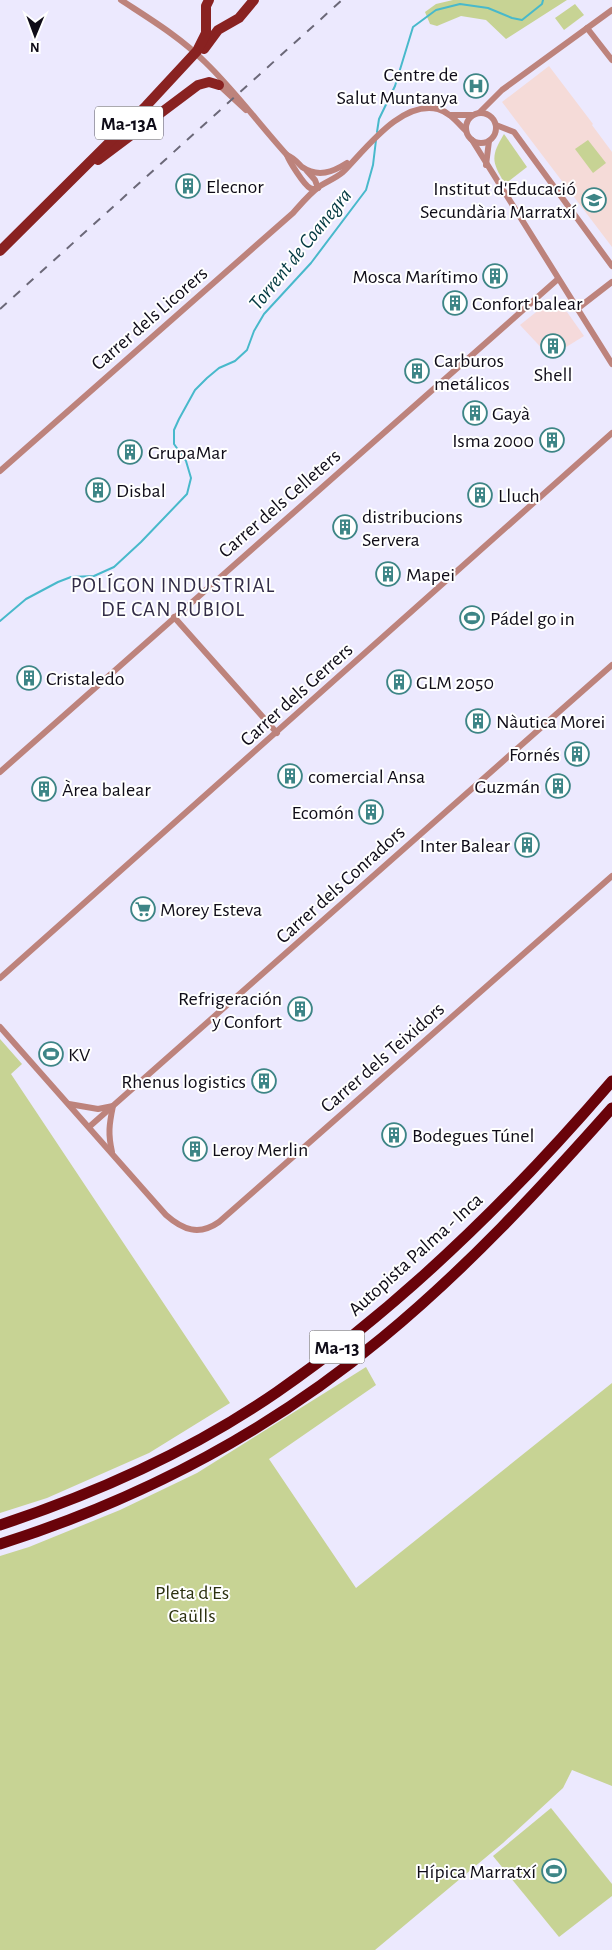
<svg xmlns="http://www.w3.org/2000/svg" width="612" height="1950" font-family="'Alegreya Sans',sans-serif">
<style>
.commercial{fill:#f5dadb}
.education{fill:#f5dbd8}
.green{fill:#c7d394}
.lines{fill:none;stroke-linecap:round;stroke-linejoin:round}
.stream{stroke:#48b9cb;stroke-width:2}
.street{stroke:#bd837c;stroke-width:6}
.primary{stroke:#892221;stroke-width:10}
.highway{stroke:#69030a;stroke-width:11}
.rail{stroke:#6b6878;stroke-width:2;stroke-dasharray:9 9;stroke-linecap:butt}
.labels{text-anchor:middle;stroke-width:4;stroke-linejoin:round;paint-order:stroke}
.shield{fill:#fff;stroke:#57555d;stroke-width:1}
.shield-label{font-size:19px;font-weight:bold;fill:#0f0c18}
.poi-label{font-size:20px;fill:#0f0c18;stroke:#fff;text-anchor:start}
.street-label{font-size:20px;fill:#0f0c18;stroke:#fff}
.park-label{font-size:20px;fill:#2c3110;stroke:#fff}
.water-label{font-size:21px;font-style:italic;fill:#043a42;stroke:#fff}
.neighbourhood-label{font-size:21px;letter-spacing:1px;fill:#322c47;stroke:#fff}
</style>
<rect width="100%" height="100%" fill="#ece9fe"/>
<path class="commercial" d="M547 307H555L567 312 584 336 550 357 520 325 540 309Z"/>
<path class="education" d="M549 66 593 124 592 125 612 152V247L502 102Z"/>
<g class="green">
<path d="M453 0H567L506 39 486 20 461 16 437 26 430 24 425 12 436 4Z"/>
<path d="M575 4 584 15 564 30 555 18Z"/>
<path d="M504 134 527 167 505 184C492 162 490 157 504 134Z"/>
<path d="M588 140 606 163 593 173 575 149Z"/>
<path d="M0 1039 22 1064 11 1074 230 1403 149 1453 47 1498 0 1513Z"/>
<path d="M366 1367 376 1385 269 1459 356 1588 612 1383V1786L572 1770 563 1788 503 1843 375 1950H0V1556L29 1547 120 1510 197 1473Z"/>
<path d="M551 1808 612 1884V1896L559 1937 493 1856Z"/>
</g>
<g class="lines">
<g class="stream">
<path d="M377 132 379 119 395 86 413 27 436 10 460 4 488 8 512 18 522 20 542 4 543 0"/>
<path d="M0 621 26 599 58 582 71 577 94 576 114 567 141 542 187 494 191 478 186 461 174 444V430L179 419 195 390 207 378 219 368 235 361 247 350 254 331 264 314 311 263 366 190 373 165 376 140"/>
</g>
<g class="street">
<path d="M121 0C150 19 180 37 205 62 235 91 259 124 287 155 289 161 304 185 310 188 313 190 314 189 318 188"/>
<path d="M587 28 612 60"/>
<path d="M219 85 246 110"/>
<path d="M480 112 502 90 612 10"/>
<circle cx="481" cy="128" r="15"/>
<path d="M450 115H472"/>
<path d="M496 125 514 132 612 266"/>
<path d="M472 140 612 364"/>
<path d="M287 155C294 158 297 162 302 167 318 178 333 172 347 163"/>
<path d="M486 165 489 141"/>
<path d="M307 171 315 180 318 188"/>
<path d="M577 309 612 282"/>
<path d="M0 471 293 213C301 204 310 193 320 186 328 181 336 178 343 172 366 149 401 100 438 109 449 112 457 122 465 130"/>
<path d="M174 617 277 733"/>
<path d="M0 772 558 279"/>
<path d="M0 978 612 433"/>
<path d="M0 1027 166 1215C183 1230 199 1236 219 1222L612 876"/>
<path d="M69 1104 98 1109 113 1106C109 1125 108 1134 112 1152"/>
<path d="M89 1127 612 665"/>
</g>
<g class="primary">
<path d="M204 49 218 30 239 18 254 0"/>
<path d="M98 160 198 85 209 82 219 85"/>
<path d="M0 251 146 106 197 51 206 33V6L209 0"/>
</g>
<g class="highway">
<path d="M0 1525C97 1493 193 1450 277 1392 400 1307 515 1194 612 1081"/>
<path d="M0 1544C139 1500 270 1431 382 1338 466 1269 540 1189 612 1108"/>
</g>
<path class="rail" d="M0 309 342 0"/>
</g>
<defs>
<g id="hospital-ring" transform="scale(1.25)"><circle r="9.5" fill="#fff" stroke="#3d8586" stroke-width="1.5"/><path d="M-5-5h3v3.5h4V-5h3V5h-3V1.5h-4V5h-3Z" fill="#3d8586"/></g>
<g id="building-ring" transform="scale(1.25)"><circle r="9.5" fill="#fff" stroke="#3d8586" stroke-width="1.5"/><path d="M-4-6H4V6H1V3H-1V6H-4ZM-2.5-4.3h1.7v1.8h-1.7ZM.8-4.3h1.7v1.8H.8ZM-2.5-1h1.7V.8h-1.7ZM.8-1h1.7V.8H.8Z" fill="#3d8586"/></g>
<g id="school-ring" transform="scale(1.25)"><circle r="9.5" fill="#fff" stroke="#3d8586" stroke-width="1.5"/><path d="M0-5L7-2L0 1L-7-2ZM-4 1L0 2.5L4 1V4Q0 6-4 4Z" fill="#3d8586"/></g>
<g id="stadium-ring" transform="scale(1.25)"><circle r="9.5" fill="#fff" stroke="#3d8586" stroke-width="1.5"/><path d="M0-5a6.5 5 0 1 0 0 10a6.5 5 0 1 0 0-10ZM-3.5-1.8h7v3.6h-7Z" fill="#3d8586"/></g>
<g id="supermarket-ring" transform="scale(1.25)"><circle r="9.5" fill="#fff" stroke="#3d8586" stroke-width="1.5"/><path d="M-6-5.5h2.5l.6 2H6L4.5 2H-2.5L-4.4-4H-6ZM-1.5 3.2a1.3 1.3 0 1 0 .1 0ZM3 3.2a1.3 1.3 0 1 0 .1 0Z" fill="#3d8586"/></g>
</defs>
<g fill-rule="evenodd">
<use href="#hospital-ring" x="476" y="86"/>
<use href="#building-ring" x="188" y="186"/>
<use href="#school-ring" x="594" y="200"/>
<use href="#building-ring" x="495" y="276"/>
<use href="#building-ring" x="455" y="303"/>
<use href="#building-ring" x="553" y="346"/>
<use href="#building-ring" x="417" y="371"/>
<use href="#building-ring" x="475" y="413"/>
<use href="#building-ring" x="552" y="440"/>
<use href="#building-ring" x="130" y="452"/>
<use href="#building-ring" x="98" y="490"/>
<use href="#building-ring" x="480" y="495"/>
<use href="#building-ring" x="345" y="527"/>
<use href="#building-ring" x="388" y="574"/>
<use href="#stadium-ring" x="472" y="618"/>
<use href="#building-ring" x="29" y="678"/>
<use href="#building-ring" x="399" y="682"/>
<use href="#building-ring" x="478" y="721"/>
<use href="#building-ring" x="577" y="754"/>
<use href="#building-ring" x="290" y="776"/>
<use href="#building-ring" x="558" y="786"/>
<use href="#building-ring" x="44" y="789"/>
<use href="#building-ring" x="371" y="812"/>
<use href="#building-ring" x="527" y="845"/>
<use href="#supermarket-ring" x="143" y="909"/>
<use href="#building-ring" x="300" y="1009"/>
<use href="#stadium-ring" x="51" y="1054"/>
<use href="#building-ring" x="264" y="1081"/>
<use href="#building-ring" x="394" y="1135"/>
<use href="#building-ring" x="195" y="1149"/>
<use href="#stadium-ring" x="554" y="1871"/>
</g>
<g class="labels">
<g class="shield">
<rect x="95" y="106.5" width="68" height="33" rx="4"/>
<rect x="309.5" y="1330.5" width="55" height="33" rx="4"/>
</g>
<g class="shield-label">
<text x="129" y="130">Ma-13A</text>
<text x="337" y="1354">Ma-13</text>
</g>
<g class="poi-label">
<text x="458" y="81" text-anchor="end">Centre de<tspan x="458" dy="23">Salut Muntanya</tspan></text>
<text x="206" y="193">Elecnor</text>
<text x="576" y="195" text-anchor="end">Institut d'Educació<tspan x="576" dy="23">Secundària Marratxí</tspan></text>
<text x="478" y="283" text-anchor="end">Mosca Marítimo</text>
<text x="472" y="310">Confort balear</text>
<text x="434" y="367">Carburos<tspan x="434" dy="23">metálicos</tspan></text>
<text x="553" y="381" text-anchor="middle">Shell</text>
<text x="492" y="420">Gayà</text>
<text x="534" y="447" text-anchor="end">Isma 2000</text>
<text x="148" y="459">GrupaMar</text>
<text x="116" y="497">Disbal</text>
<text x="498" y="502">Lluch</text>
<text x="362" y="523">distribucions<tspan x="362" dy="23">Servera</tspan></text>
<text x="406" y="581">Mapei</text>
<text x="490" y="625">Pádel go in</text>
<text x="46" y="685">Cristaledo</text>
<text x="416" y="689">GLM 2050</text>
<text x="496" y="728">Nàutica Morei</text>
<text x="560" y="761" text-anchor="end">Fornés</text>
<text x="308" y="783">comercial Ansa</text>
<text x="540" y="793" text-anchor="end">Guzmán</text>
<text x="62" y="796">Àrea balear</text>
<text x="354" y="819" text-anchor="end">Ecomón</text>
<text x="510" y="852" text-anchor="end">Inter Balear</text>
<text x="160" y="916">Morey Esteva</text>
<text x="282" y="1005" text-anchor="end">Refrigeración<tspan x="282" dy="23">y Confort</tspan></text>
<text x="68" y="1061">KV</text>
<text x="246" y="1088" text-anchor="end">Rhenus logistics</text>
<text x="412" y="1142">Bodegues Túnel</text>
<text x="212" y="1156">Leroy Merlin</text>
<text x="536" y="1878" text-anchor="end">Hípica Marratxí</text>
</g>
<g class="street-label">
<text transform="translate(149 318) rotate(-41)" y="7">Carrer dels Licorers</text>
<text transform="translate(279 503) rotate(-41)" y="7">Carrer dels Celleters</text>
<text transform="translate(296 694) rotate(-42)" y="7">Carrer dels Gerrers</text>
<text transform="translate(340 884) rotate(-42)" y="7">Carrer dels Conradors</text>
<text transform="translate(382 1057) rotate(-41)" y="7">Carrer dels Teixidors</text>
<text transform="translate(415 1254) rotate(-42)" y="7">Autopista Palma - Inca</text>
</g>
<g class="park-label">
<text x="192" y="1599">Pleta d'Es<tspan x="192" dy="23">Caülls</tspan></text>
</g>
<g class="water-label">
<text transform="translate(300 249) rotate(-51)" y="7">Torrent de Coanegra</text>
</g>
<g class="neighbourhood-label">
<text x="173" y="592">POLÍGON INDUSTRIAL<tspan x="173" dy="24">DE CAN RUBIOL</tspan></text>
</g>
</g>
<g transform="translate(35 35) rotate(181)" stroke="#ffffff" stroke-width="4" paint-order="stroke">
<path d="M0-4L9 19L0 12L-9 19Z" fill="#0f0c18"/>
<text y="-8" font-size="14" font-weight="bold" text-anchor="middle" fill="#0f0c18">N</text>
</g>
</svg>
